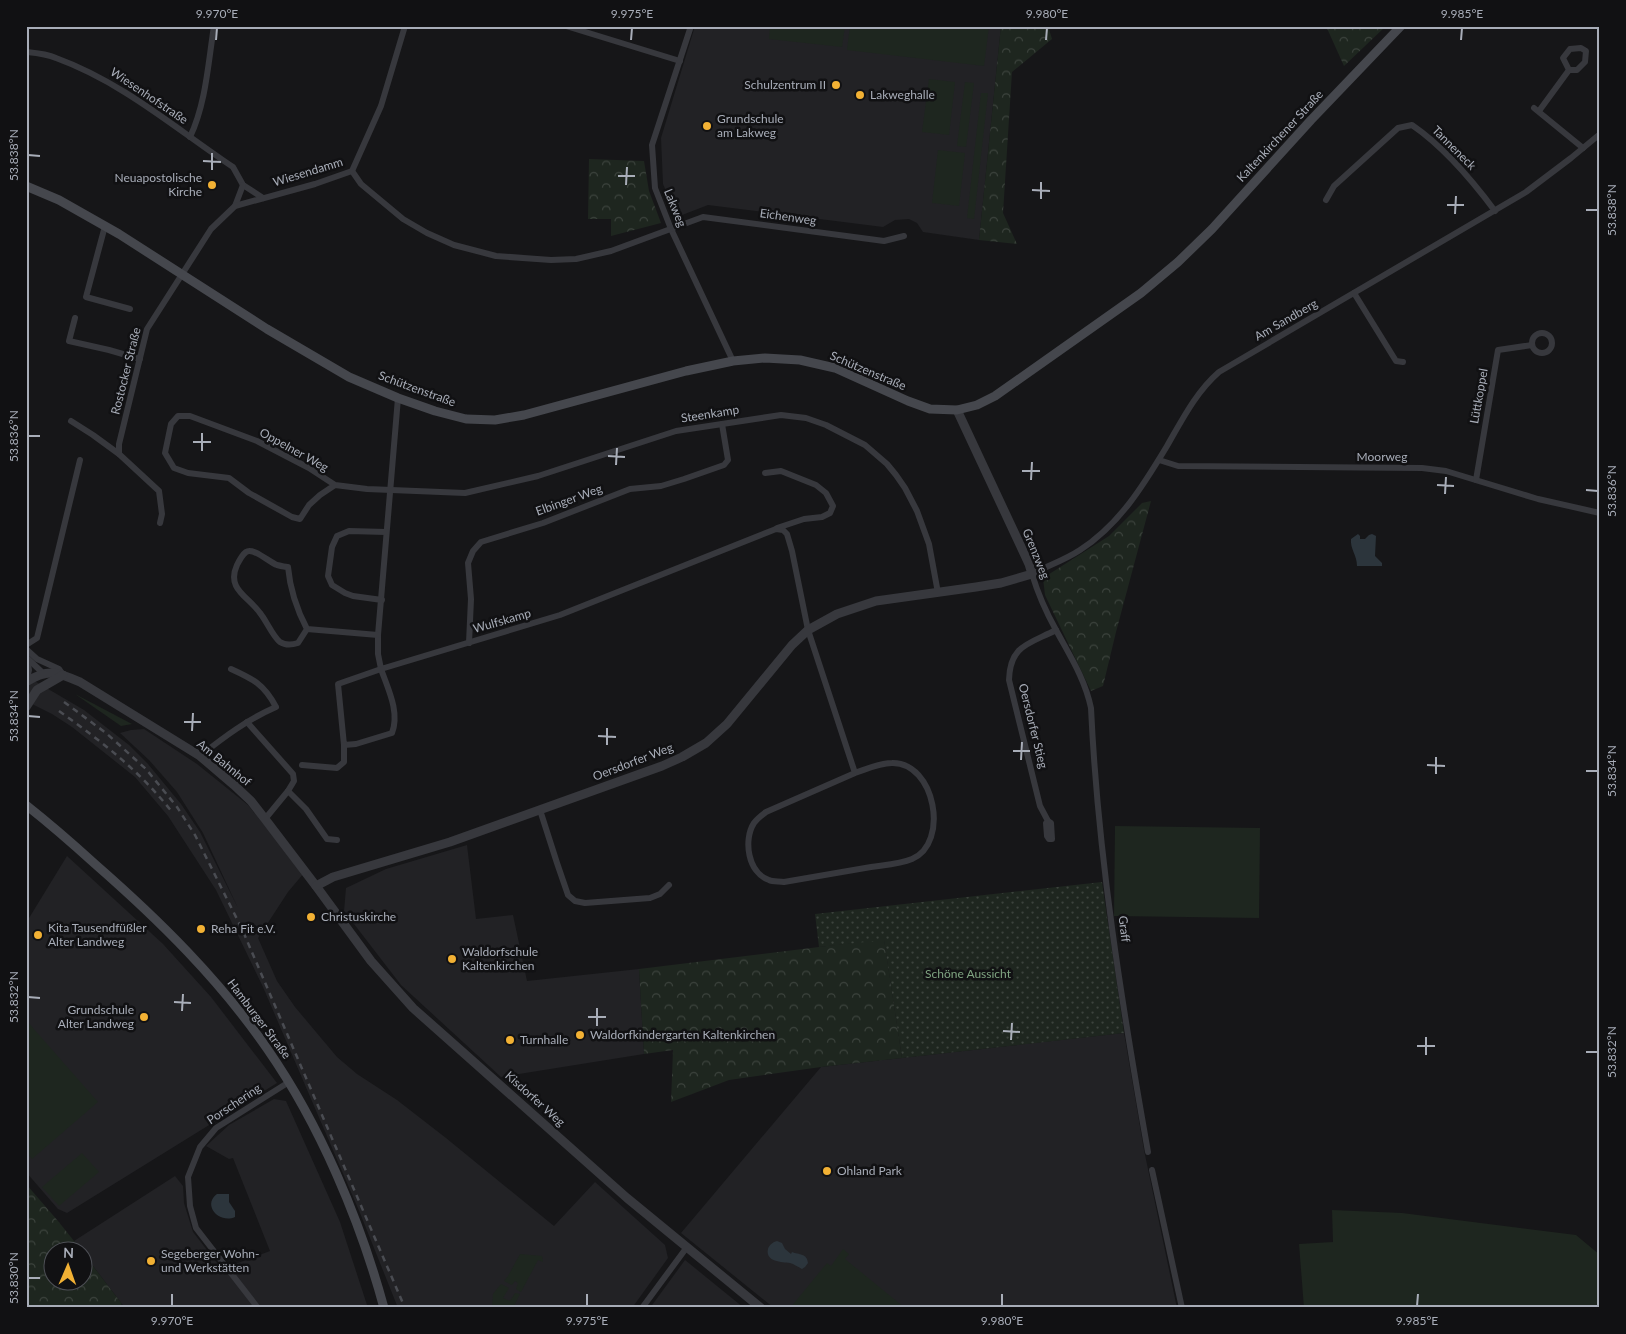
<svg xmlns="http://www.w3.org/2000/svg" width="1626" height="1334" font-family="Lato,sans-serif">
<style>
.built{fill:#222225}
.grass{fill:#1e261f}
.forest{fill:url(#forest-crowns)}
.garden{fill:url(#garden-dots)}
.water{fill:#2c353c}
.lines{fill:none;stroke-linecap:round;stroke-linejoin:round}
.minor{stroke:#37383d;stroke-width:6}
.tertiary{stroke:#37383d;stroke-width:9}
.secondary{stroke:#45474d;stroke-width:9}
.rail{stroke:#4a4c52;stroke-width:2.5;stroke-dasharray:6 5;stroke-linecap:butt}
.ticks{fill:none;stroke:#a8adb8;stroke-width:2}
.poi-dot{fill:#f2b134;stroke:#111113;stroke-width:2}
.labels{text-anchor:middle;stroke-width:5;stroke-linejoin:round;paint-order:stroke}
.poi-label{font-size:12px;fill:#a8adb8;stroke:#111113;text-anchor:start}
.street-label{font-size:12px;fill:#a8adb8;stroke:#111113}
.park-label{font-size:12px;fill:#7fa381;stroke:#111113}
.neatline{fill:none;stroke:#a8adb8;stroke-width:2}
.ticks-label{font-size:12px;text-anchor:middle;fill:#a8adb8}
</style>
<defs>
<pattern id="forest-crowns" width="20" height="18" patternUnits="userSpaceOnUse" patternTransform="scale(1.25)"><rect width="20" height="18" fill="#1e261f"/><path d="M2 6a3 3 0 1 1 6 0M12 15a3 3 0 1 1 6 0" fill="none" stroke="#3c433d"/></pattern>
<pattern id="garden-dots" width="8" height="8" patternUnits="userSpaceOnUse" patternTransform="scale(1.25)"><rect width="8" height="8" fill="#1e261f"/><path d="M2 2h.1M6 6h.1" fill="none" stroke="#3c433d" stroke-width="1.8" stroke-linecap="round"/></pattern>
</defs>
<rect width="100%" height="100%" fill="#161618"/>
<g class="built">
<path d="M695 26H1001L979 240 923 232 917 223 909 219 895 220 883 227 708 205 677 217 663 184 661 138Z"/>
<path d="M26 676 84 710 129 745 148 764 181 804 200 832 238 908 203 833 177 792 149 760 120 733 131 730 144 729 197 764 248 805 304 873 288 892 258 938 277 981 295 1007 337 1057 357 1074 397 1100 446 1138 554 1226 595 1182 665 1245 668 1258 632 1308H398L360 1213 263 987 216 890 168 816 135 777 72 727 52 714 26 701Z"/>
<path d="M467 845 476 919 513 915 527 981 639 969 644 1054 501 1077 401 985 344 911 346 888 386 869Z"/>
<path d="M67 856 163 944 211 997 277 1083 67 1213 58 1209 26 1172V923Z"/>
<path d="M1124 1033 1144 1150 1177 1308H774L681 1233 821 1067Z"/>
<path d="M274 1099 286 1101 340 1222 368 1308H125L74 1241 175 1176 183 1186 184 1203 193 1232 224 1272 230 1266 270 1251 233 1158 229 1159 206 1146 229 1125Z"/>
<path d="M685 1260 744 1308H650Z"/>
</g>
<g class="grass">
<path d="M770 26H845L842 47 769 39Z"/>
<path d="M850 26H989L984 66 847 50Z"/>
<path d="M929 79 955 82 949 135 922 132Z"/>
<path d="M965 82 974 83 966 147 957 146Z"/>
<path d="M981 93H988L974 219 967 218Z"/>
<path d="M938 150 965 153 959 206 932 203Z"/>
<path d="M75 694 132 724 121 726Z"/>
<path d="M1115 826 1260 828 1259 918 1114 916Z"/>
<path d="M26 1020 98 1102 32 1159 26 1152Z"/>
<path d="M82 1153 99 1172 59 1206 42 1187Z"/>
<path d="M1332 1210 1402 1213 1576 1235 1600 1255V1308H1304L1299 1244 1333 1242Z"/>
<path d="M843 1249 849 1254 845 1259 905 1308H790L827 1263 831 1266Z"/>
<path d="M520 1254 542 1256 543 1262 538 1260 521 1292 516 1289 518 1283 515 1281 512 1285 504 1281 508 1276Z"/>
<path d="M501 1284 509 1288 503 1298 510 1301 515 1293 520 1294 513 1308H492L493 1294Z"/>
</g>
<g class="forest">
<path d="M1001 26H1048L1052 39 1012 72 1003 213 1017 244 979 240Z"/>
<path d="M1326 26H1386L1344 66Z"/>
<path d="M589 159 644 161 649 191 661 223 611 236V219H588Z"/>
<path d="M1151 501 1116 632 1103 686 1091 691 1045 595 1043 578 1109 536 1142 503Z"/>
<path d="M884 939 902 1058 821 1067 729 1080 671 1102 673 1050 644 1054 639 969Z"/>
<path d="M26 1184 58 1221 82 1251 52 1252V1282H82L83 1253 122 1304 118 1308H26Z"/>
</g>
<path class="garden" d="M1102 882 1124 1033 902 1058 884 940 819 947 815 914Z"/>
<g class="water">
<path d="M1358 534 1360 536V539H1365L1369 535 1372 534 1376 536 1375 556 1382 563V566H1357C1357 555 1350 549 1351 539Z"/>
<path d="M217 1194H229V1202L235 1211V1217C219 1224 202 1205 217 1194Z"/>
<path d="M777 1241 782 1243 785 1249 791 1254 792 1252C799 1255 807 1253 808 1263L805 1267 802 1269C798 1267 794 1264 790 1263 782 1262 765 1262 768 1249 769 1245 773 1242 777 1241Z"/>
</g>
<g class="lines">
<g class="minor">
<path d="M566 26 680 61"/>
<path d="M691 26 652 145 655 188 671 229 733 361"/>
<path d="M26 52C36 53 47 54 56 58 122 82 175 128 233 167L243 185 263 198"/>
<path d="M1534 108 1583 148"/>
<path d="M1539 111 1569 70H1577L1585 62 1586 51 1581 48 1570 49 1563 58 1569 70"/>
<path d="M190 137C206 103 208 64 214 26"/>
<path d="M352 171 361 184 403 219 427 233 454 245 496 256 551 260 576 259 611 251 703 217 884 241 904 236"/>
<path d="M1326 200 1334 186 1398 128 1412 125C1444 147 1472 180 1495 211"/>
<path d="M235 206 243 185"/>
<path d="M105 226 86 297 130 309"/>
<path d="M1354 293 1396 361 1403 362"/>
<path d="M75 318 69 341 109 350 140 359"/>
<circle cx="1542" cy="343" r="10"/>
<path d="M398 398 378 635V654L381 669 560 615 776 529 783 530 787 534 792 551 808 630 855 773C867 769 879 763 892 763 935 762 950 843 912 859 900 864 884 865 871 867 842 872 813 877 784 882 779 881 773 882 769 880 748 873 743 840 754 823 757 819 762 815 766 812L855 773"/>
<path d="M71 421 93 435 119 454"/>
<path d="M1159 460 1178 466 1422 468 1446 471 1538 499 1600 513"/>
<path d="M765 473 781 471 816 485 826 493 833 506 830 513 822 517 804 519 777 528"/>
<path d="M1476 480 1498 350 1532 345"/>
<path d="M335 485 309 468 257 441 190 416H178L171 424 165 453 174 468 188 473 229 478 249 493 292 517 300 519 309 505 320 495 335 485 367 489 465 493 538 476 676 431 781 415 806 418 826 425 865 445 887 464 896 475 905 488 917 511 929 544 938 593"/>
<path d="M160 523 162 514 159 491 119 454V444L147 329 211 229 235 206 315 184 352 171 381 106 405 26"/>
<path d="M382 600 353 596 345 593 332 585 328 576 332 547 337 536 349 531 386 532"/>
<path d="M307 629 298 643C292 645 286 646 280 642 273 637 266 620 260 613 248 596 226 589 237 565 239 561 242 555 246 552 253 547 269 562 277 565 281 566 285 567 288 567 290 589 297 610 307 629L378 635"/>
<path d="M469 643 471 599 468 563 473 551 481 542 543 523 630 489 661 486 684 479 724 465 728 460 722 424"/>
<path d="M26 645 37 638 80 460"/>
<path d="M26 649 37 659 59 669 63 675"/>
<path d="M26 654 29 670 26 682"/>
<path d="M28 659 45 675"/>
<path d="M381 669C388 689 400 712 392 733L356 744 344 745 338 684Z"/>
<path d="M247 722 293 774 294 781 288 791"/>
<path d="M200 756C224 737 248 719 276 707 264 684 253 679 231 669"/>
<path d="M302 765 337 768 344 762V745"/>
<path d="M540 810 557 863 568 895 575 901 585 903 650 898 660 894 669 885"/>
<path d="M265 819 288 791 306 809 327 839 337 840"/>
<path d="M1048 821 1046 823 1047 836 1049 839H1052L1051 823 1048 821 1040 806 1009 680C1010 645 1029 644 1056 630"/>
<path d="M1148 1152C1122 1005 1098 857 1091 708 1085 679 1070 656 1056 630 1046 612 1038 594 1032 574 1047 566 1065 560 1080 550 1119 525 1143 486 1167 446 1182 420 1196 392 1219 372L1526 192 1571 158 1600 134"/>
<path d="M1152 1170 1182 1308"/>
<path d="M258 1308 196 1228 190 1206 188 1177 200 1147 216 1128 289 1082"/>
<path d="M642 1308 687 1247"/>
</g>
<g class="tertiary">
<path d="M26 682C48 668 57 672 80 682L200 756 234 785 251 801 265 819 316 886 371 961 413 1008 627 1198 761 1308"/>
<path d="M26 707 37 690 63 675"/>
<path d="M316 886 333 877 450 842 662 766 682 757 706 743 727 724 792 645 808 630 837 614 876 601 976 587 1001 583 1032 574 1029 564 957 410"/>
</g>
<g class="secondary">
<path d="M26 186 59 200 119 234 267 329 349 377 398 398 435 411 466 419 495 420 524 415 686 371 733 361 765 358 800 360 835 368 908 401 930 409 957 410 977 405 995 396 1141 293 1178 262 1212 229 1311 120 1401 26"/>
<path d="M26 805C50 824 73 844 95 864 159 920 220 980 268 1050 320 1125 360 1220 384 1308"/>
</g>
<g class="rail">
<path d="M64 702 106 733 146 769 177 807 195 835 242 929 405 1308"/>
<path d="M59 711C101 741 140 771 172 812"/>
</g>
</g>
<path class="ticks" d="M216 40 217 28M631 40 632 28M1046 40 1047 28M1461 40 1462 28M28 155 40 156M203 161 221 162M212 170V153M618 176H635M626 185 627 167M1032 190 1050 191M1041 199V182M1447 205H1464M1586 210H1598M1455 214 1456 196M28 436H40M193 442H211M202 451V433M608 456 625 457M616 465 617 448M1022 471H1040M1031 480 1032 462M1437 485 1454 486M1586 490 1598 491M1445 494 1446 477M28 716 40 717M184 722H201M192 731 193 713M598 736 616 737M607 745V728M1013 751H1030M1021 760 1022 742M1427 765 1445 766M1586 771H1598M1436 774V757M28 997 40 998M174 1002 191 1003M182 1011 183 994M588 1017H606M597 1026V1008M1003 1031 1020 1032M1011 1040 1012 1023M1417 1046H1435M1586 1052H1598M1426 1055V1037M28 1278H40M172 1306V1294M587 1306V1294M1002 1306V1294M1417 1306 1418 1294"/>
<g class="poi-dot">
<circle cx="836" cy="85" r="5"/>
<circle cx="860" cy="95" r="5"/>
<circle cx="707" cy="126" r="5"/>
<circle cx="212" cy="185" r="5"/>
<circle cx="311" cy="917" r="5"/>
<circle cx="201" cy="929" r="5"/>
<circle cx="38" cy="935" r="5"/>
<circle cx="452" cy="959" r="5"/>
<circle cx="144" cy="1017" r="5"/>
<circle cx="580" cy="1035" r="5"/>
<circle cx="510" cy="1040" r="5"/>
<circle cx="827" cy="1171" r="5"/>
<circle cx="151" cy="1261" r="5"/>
</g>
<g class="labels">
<g class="poi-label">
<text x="826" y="89" text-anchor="end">Schulzentrum II</text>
<text x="870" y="99">Lakweghalle</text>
<text x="717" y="123">Grundschule<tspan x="717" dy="14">am Lakweg</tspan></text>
<text x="202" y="182" text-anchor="end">Neuapostolische<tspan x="202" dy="14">Kirche</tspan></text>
<text x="321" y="921">Christuskirche</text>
<text x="48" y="932">Kita Tausendfüßler<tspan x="48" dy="14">Alter Landweg</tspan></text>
<text x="211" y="933">Reha Fit e.V.</text>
<text x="462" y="956">Waldorfschule<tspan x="462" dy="14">Kaltenkirchen</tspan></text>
<text x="134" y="1014" text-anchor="end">Grundschule<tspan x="134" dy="14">Alter Landweg</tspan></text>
<text x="590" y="1039">Waldorfkindergarten Kaltenkirchen</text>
<text x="520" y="1044">Turnhalle</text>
<text x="837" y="1175">Ohland Park</text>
<text x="161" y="1258">Segeberger Wohn-<tspan x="161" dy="14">und Werkstätten</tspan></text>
</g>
<g class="street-label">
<text transform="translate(149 96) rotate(34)" y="4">Wiesenhofstraße</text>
<text transform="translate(1280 136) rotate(-47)" y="4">Kaltenkirchener Straße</text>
<text transform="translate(1454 148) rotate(45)" y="4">Tanneneck</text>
<text transform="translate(308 172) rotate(-17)" y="4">Wiesendamm</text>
<text transform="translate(675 208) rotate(68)" y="4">Lakweg</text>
<text transform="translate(788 217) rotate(8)" y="4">Eichenweg</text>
<text transform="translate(1286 320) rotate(-30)" y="4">Am Sandberg</text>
<text transform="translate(126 371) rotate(-76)" y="4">Rostocker Straße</text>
<text transform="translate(868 371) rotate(23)" y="4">Schützenstraße</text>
<text transform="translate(417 389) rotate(20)" y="4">Schützenstraße</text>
<text transform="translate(1479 396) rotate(-80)" y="4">Lüttkoppel</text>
<text transform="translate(710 414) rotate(-9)" y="4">Steenkamp</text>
<text transform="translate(294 450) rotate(29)" y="4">Oppelner Weg</text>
<text x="1382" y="461">Moorweg</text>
<text transform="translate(569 500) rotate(-20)" y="4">Elbinger Weg</text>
<text transform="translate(1036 554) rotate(68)" y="4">Grenzweg</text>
<text transform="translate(502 621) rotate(-16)" y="4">Wulfskamp</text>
<text transform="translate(1033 726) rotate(76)" y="4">Oersdorfer Stieg</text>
<text transform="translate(633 762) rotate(-21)" y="4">Oersdorfer Weg</text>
<text transform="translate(224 763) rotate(39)" y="4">Am Bahnhof</text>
<text transform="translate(1124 929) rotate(83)" y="4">Graff</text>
<text transform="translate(259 1019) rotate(53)" y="4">Hamburger Straße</text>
<text transform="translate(535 1099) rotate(42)" y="4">Kisdorfer Weg</text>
<text transform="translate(234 1104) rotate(-34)" y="4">Porschering</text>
</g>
<g class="park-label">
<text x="968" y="978">Schöne Aussicht</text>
</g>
</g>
<rect width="1626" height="1334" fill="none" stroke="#111113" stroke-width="55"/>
<g transform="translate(68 1266) rotate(2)"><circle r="24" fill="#111113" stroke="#4d4f55"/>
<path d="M0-4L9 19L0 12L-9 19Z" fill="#f2b134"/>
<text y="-8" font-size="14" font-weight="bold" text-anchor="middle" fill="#a8adb8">N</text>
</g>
<rect x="28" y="28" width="1570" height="1278" class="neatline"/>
<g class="ticks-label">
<text x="217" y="18">9.970°E</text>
<text x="632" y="18">9.975°E</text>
<text x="1047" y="18">9.980°E</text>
<text x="1462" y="18">9.985°E</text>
<text transform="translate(14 155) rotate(-90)" y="4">53.838°N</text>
<text transform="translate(1612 210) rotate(-90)" y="4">53.838°N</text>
<text transform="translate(14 436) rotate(-90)" y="4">53.836°N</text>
<text transform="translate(1612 491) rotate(-90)" y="4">53.836°N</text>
<text transform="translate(14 716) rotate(-90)" y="4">53.834°N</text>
<text transform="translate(1612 771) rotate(-90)" y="4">53.834°N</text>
<text transform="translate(14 997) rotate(-90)" y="4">53.832°N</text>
<text transform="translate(1612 1052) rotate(-90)" y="4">53.832°N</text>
<text transform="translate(14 1278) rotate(-90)" y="4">53.830°N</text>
<text x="172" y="1325">9.970°E</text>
<text x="587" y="1325">9.975°E</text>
<text x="1002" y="1325">9.980°E</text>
<text x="1417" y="1325">9.985°E</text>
</g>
</svg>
